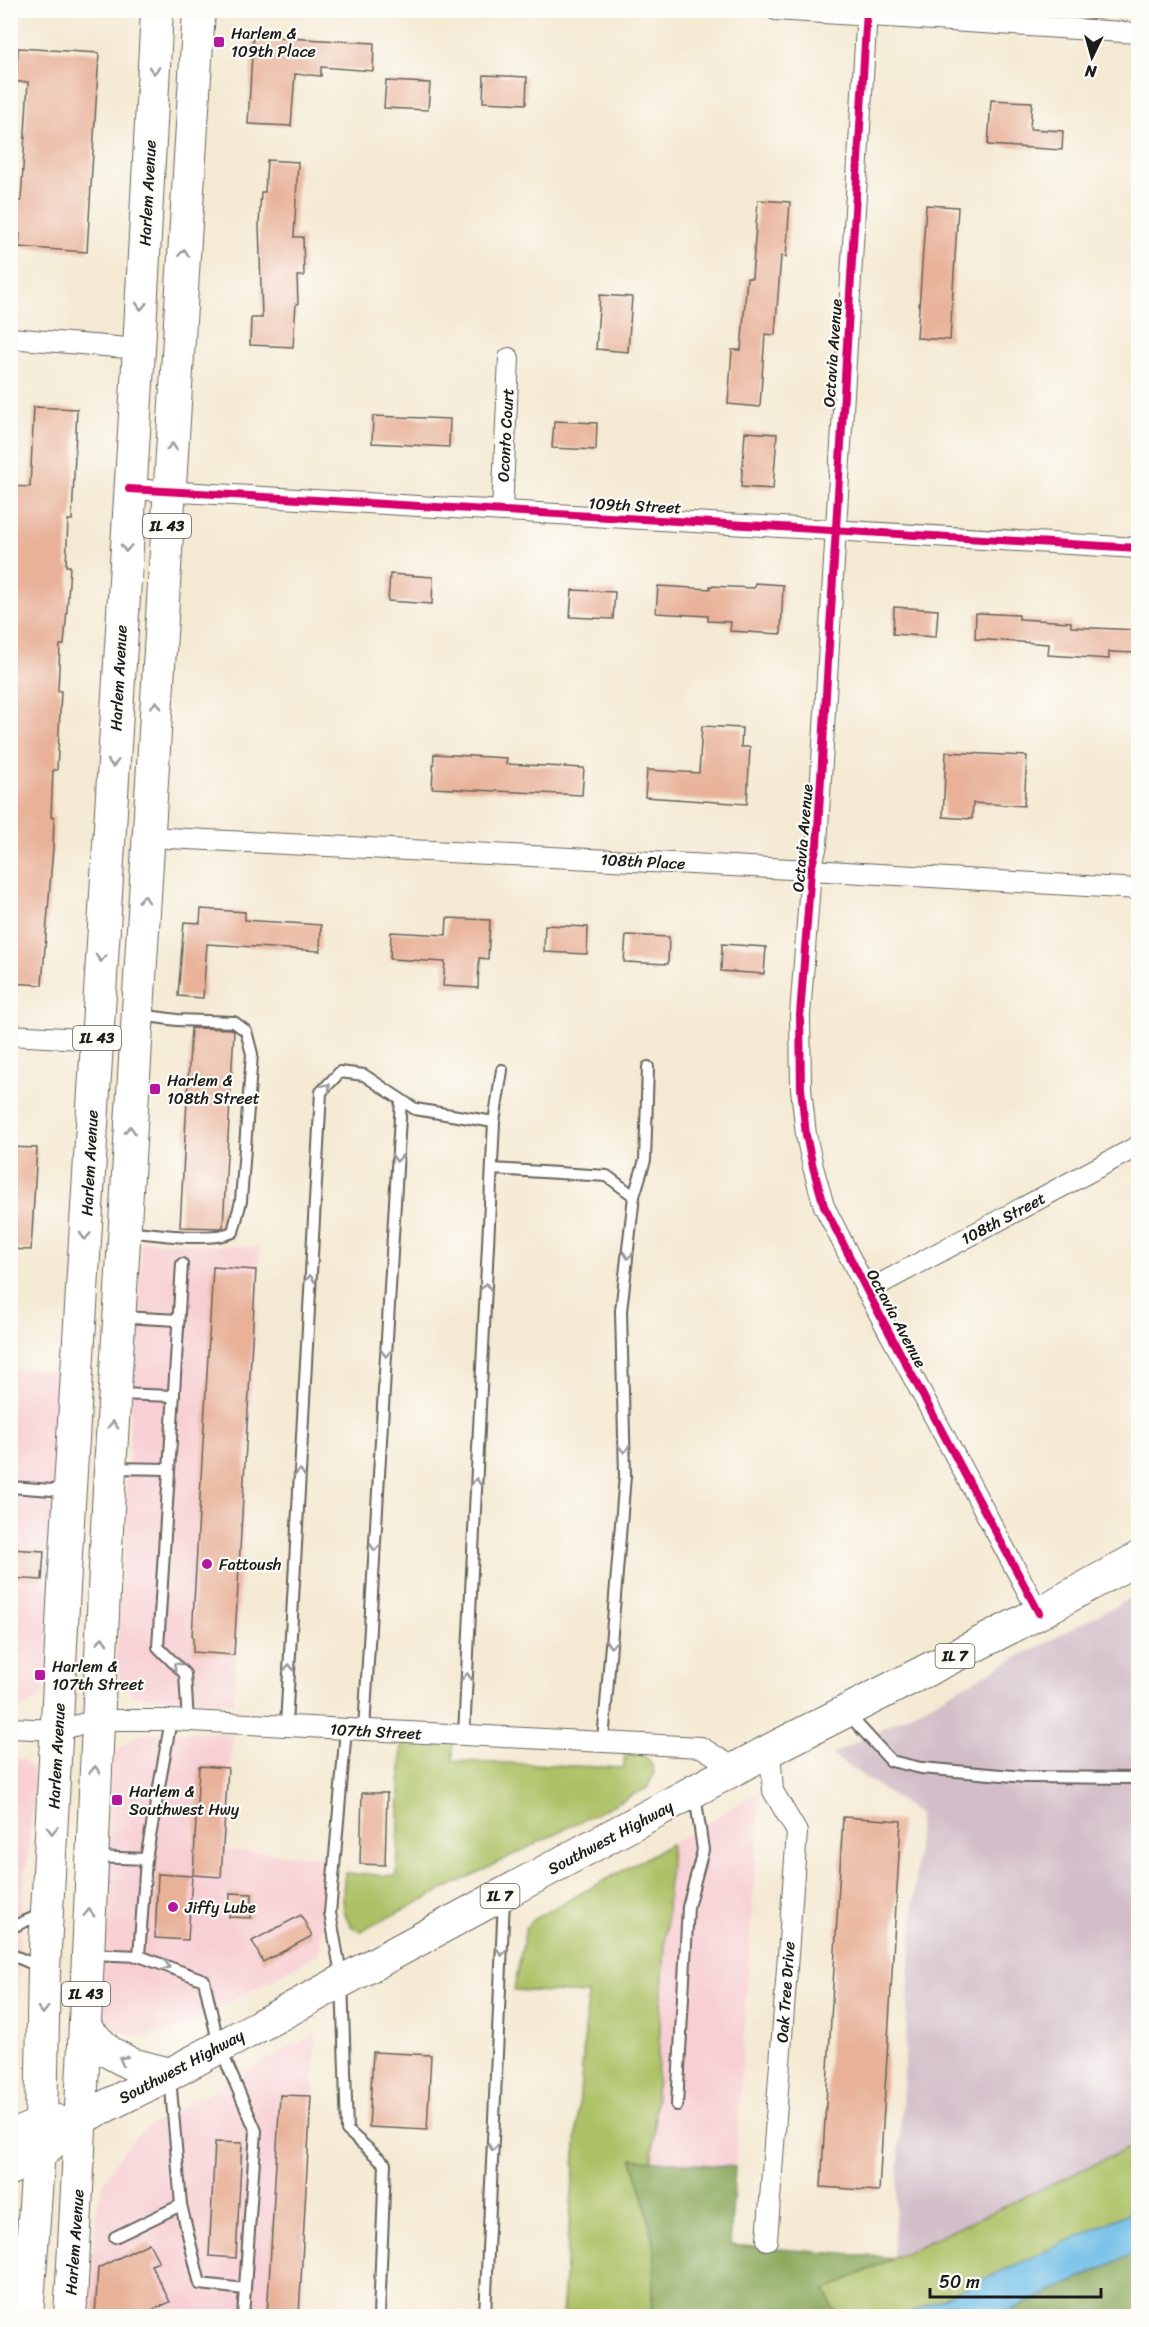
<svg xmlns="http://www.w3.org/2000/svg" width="1149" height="2327" font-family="Sriracha,sans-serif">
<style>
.built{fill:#f7cfd4}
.industrial{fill:#d2bdc8}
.green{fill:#acc165;stroke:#646e40;stroke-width:1.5}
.forest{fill:#89a75a;stroke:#52623b;stroke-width:1.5}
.water{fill:#6abce6;stroke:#436c81;stroke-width:1.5}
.building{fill:#e8b198}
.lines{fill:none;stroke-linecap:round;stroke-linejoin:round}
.lane-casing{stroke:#68645c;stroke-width:14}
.street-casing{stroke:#68645c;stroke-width:22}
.primary-casing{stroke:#68645c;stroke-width:34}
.lane{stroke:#fff;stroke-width:10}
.street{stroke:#fff;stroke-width:20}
.primary{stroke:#fff;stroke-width:32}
.cycleway-casing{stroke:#fdfcf7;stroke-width:11}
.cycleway{stroke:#d6006c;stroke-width:8}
.oneway{stroke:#999}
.poi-dot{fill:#b5179e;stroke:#fdfcf7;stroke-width:2}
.labels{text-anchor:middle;stroke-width:4.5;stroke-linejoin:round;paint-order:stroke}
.shield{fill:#fdfcf7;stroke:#605f5e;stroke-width:1.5}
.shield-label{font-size:15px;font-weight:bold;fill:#1c1c1c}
.poi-label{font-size:16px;fill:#1c1c1c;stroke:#fdfcf7;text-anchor:start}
.street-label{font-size:16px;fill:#1c1c1c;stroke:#fdfcf7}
</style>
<rect width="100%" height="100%" fill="#fdfcf7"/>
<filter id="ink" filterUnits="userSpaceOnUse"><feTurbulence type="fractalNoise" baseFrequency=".0167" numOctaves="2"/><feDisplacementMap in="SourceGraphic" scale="12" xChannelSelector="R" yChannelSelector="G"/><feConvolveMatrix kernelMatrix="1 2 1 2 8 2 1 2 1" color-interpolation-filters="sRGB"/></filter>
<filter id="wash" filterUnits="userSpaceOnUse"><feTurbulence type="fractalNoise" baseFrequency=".008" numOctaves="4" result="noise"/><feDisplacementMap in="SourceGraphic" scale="24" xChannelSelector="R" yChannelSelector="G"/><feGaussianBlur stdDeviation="1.35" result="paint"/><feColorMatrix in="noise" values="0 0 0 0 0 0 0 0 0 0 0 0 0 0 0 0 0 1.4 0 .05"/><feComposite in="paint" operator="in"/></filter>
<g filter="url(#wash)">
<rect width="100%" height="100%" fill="#f4e9d2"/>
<g class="built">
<path d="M141 1241 260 1248 234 1702 135 1696 121 1684 116 1669Z"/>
<path d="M11 1368 63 1372 45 1691 34 1702 23 1707 11 1706Z"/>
<path d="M151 1732 232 1733 227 1850 327 1857 320 1953 188 2025 154 2035 135 2036 119 2031 108 2024 102 2010 99 1986 112 1765 118 1750 133 1738Z"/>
<path d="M11 1757 24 1760 32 1769 36 1782 22 1901 17 2011 11 2073Z"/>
<path d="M760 1791 735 2167 652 2161 671 1844Z"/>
<path d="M316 2033 302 2316H87L96 2212 105 2180 122 2152 143 2129Z"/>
</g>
<path class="industrial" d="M1138 1594V2144L893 2258 919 1814 832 1755Z"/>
<g class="green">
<path d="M402 1740 453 1742V1761L624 1768 625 1750C641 1754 652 1756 654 1774L647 1788 361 1931C338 1925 343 1891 345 1873L397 1876Z"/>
<path d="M671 1844 652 2161 632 2160 645 2202 655 2253 651 2316H562L588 1994 514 1990 526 1927 532 1920Z"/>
<path d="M1138 2144V2316H837L825 2290Z"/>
</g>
<g class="forest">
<path d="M632 2159 735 2167 730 2245 893 2258 825 2290 837 2316H651L655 2253 645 2202Z"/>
<path d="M1138 2251V2316H1012L1013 2310Z"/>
</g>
<path class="water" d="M1138 2209V2251L999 2316H903Z"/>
<g id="blocks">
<g class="building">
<path d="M253 36 374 43 373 71 321 67V76L295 74 291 126 248 124Z"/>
<path d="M18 48 99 53 87 252 19 247 20 234H11L13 201H21L28 82H16Z"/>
<path d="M484 75 527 77 526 104 483 102Z"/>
<path d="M386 81 430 83 428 110 384 108Z"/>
<path d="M991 100 1032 102 1030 129 1063 131 1062 150 988 145Z"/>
<path d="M267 160 298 162 294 237H303L304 276H297L298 304H296L293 347 250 345 251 318H262L259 225 261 192H265Z"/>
<path d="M758 200 790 202 786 257 781 256 775 335 765 334 760 407 728 404 732 350H741L747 278H752Z"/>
<path d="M926 205 958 207 950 340 917 338Z"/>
<path d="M600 295 632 297 628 352 596 349Z"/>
<path d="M34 407 77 409 72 520H68L66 566H70L68 597 64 645H60L58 691H61L57 770H53L51 817H54L53 848 42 985 10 983V486L30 487Z"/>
<path d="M373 416 450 419 449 447 372 443Z"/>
<path d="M554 421 597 423 596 450 552 448Z"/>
<path d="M745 432 777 434 773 489 741 487Z"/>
<path d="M390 574 433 577 432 604 388 601Z"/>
<path d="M755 583 783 585 781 634 730 631 731 622 708 621V616L656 613 658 586 710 589V586L754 588Z"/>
<path d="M572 590 615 592 613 619 570 617Z"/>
<path d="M894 607 938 610 936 637 893 634Z"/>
<path d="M976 613 1019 615V619L1071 622V627L1138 630V653L1109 652V659L1048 655 1049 644 975 639Z"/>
<path d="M702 726 742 728 741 747H750L747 804 645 797 647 770 699 773Z"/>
<path d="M946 752 1027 756 1024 806 973 803 972 819 943 817Z"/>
<path d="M434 754 507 758 506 764 584 768 582 795 432 788Z"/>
<path d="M201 909 245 912V920L321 925 320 951 207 944 203 998 178 996 184 922 200 923Z"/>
<path d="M447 918 490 920 488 959 479 958 478 988 443 986 445 962 390 959 391 932 446 935Z"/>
<path d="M545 925 588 927 587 954 544 952Z"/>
<path d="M626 935 669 937 668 964 624 962Z"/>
<path d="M722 944 766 947 764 974 721 971Z"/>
<path d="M191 1028 231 1029 234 1031 223 1227 221 1228 180 1227Z"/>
<path d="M10 1147 37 1148 31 1250 10 1249Z"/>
<path d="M213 1267 256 1270 234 1655 193 1652V1637H192Z"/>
<path d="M10 1549 44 1551 42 1580 10 1578Z"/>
<path d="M199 1766 228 1768 221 1877 193 1875Z"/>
<path d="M362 1793H387L385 1865 360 1864Z"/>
<path d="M843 1817 901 1821 879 2191 821 2187Z"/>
<path d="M158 1874 192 1876 188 1940 155 1938Z"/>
<path d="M230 1893 252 1894 251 1918 229 1917Z"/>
<path d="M301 1915 312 1936 263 1962 252 1941Z"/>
<path d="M373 2052 431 2055 427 2130 369 2127Z"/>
<path d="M280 2095 311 2096 299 2316H267Z"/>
<path d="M215 2142 242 2143 236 2258 209 2256Z"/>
<path d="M149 2243 159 2262 151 2265 170 2302 140 2316H95L98 2268Z"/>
</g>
</g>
</g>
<g filter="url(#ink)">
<use href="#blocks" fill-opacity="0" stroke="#68645c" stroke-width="1.5"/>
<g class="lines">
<g class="lane-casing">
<g id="lane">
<path d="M492 1169 607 1176 634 1196"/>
<path d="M125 1231C153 1233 208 1243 233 1232L241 1201 252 1054 246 1031 234 1022 177 1020 140 1015"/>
<path d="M182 1264 158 1647 185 1674 188 1722"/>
<path d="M122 1317 178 1320"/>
<path d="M117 1394 174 1396"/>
<path d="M112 1468 169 1469"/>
<path d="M10 1487 67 1491"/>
<path d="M848 1714 891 1761 921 1768 1026 1777 1138 1778"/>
<path d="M286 1726 321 1092 340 1072 364 1075 415 1109 494 1122"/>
<path d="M346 1729 330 1913 342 1980 347 2130 385 2164 379 2316"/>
<path d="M364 1730 401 1100"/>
<path d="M464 1735 494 1122 502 1070"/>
<path d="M603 1741 625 1476 621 1311 634 1196 645 1160 648 1067"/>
<path d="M94 1857 146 1859 171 1720"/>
<path d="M10 1928 42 1914"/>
<path d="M10 1954 40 1967"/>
<path d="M90 1954 139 1956 204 1980 219 2046 256 2131 243 2316"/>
<path d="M139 1956 146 1859"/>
<path d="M170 2077 181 2205 200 2284 245 2289"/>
<path d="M677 2105 688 1907 703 1850 695 1794"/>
<path d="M115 2237 181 2205"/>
<path d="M485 2316 504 1900"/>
</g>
</g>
<g class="street-casing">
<g id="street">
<path d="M776 10 1138 33"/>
<path d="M867 10 817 845 811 870 800 1015 801 1088 806 1135 813 1167 824 1206 867 1291 1039 1613"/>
<path d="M10 338 139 349"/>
<path d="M129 489 1138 548"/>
<path d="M502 511 509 358"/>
<path d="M148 837 811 870 1138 889"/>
<path d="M10 1035 135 1042"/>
<path d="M867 1291 1138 1146"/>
<path d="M10 1728 58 1730 98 1720H171L701 1747 736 1769"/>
<path d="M767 2240 797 1832 773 1791 770 1750"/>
</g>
</g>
<g class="primary-casing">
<g id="primary">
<path d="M85 2028 109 2052 131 2064 170 2074"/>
<path d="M10 2138 41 2123 57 2121"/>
<path d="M10 2169 38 2155 82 2118 170 2074 770 1750 1039 1613 1138 1558"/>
<path d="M27 2316 41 2123 44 1969 64 1587 139 349 157 10"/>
<path d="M70 2316C87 2035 95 1752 110 1470 137 984 168 497 199 10"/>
</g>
</g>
<use href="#lane" class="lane"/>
<use href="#street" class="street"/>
<use href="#primary" class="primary"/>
<g class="cycleway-casing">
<g id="cycleway">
<path d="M867 10 817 845 811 870 800 1015 801 1088 806 1135 813 1167 824 1206 867 1291 1039 1613"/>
<path d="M129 489 1138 548"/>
</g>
</g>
<use href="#cycleway" class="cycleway"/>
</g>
<defs><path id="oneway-chevron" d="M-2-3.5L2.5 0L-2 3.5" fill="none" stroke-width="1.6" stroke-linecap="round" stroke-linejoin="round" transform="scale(1.5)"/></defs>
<g class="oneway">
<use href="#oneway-chevron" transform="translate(154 70) rotate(93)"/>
<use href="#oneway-chevron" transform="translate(184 253) rotate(-86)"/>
<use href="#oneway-chevron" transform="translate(141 306) rotate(93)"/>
<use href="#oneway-chevron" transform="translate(172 447) rotate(-86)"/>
<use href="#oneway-chevron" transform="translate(126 548) rotate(93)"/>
<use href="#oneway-chevron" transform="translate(156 705) rotate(-87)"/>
<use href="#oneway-chevron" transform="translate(113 763) rotate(93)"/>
<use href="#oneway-chevron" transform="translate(144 899) rotate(-86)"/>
<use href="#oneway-chevron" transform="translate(101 958) rotate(93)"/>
<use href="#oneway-chevron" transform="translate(327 1087) rotate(-49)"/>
<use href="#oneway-chevron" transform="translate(130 1130) rotate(-87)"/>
<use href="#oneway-chevron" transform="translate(397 1158) rotate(93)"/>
<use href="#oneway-chevron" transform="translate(85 1236) rotate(93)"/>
<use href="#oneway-chevron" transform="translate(628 1255) rotate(96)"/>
<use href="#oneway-chevron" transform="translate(310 1279) rotate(-87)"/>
<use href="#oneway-chevron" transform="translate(486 1287) rotate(-87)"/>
<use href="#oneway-chevron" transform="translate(386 1353) rotate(93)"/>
<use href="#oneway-chevron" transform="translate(113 1425) rotate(-87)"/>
<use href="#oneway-chevron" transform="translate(624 1449) rotate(89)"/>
<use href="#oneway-chevron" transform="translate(300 1473) rotate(-87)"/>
<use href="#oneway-chevron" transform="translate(476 1482) rotate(-87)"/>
<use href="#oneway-chevron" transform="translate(375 1547) rotate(93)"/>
<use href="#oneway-chevron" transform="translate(102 1641) rotate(-87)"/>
<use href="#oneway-chevron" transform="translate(611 1644) rotate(95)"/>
<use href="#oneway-chevron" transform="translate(177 1666) rotate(-135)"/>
<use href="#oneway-chevron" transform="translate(289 1668) rotate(-87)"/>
<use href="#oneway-chevron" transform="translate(467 1677) rotate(-87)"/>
<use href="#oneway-chevron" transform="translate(95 1770) rotate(-87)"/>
<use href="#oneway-chevron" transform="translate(52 1830) rotate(93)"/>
<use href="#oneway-chevron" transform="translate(89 1913) rotate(-88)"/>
<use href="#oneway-chevron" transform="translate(502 1952) rotate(93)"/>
<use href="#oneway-chevron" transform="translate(166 1966) rotate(20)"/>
<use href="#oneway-chevron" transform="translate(43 2010) rotate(91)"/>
<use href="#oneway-chevron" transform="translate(123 2060) rotate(-152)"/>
<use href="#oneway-chevron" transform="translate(493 2147) rotate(93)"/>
</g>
</g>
<g class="poi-dot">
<rect x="213" y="36" width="12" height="12" rx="3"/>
<rect x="149" y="1083" width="12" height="12" rx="3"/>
<circle cx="207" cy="1564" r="6"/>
<rect x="34" y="1669" width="12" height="12" rx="3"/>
<rect x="111" y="1794" width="12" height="12" rx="3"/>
<circle cx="173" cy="1907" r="6"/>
</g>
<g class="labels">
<g class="shield">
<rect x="143" y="514" width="48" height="24" rx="4.5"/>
<rect x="73" y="1026" width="48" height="24" rx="4.5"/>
<rect x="935.5" y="1644" width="39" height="24" rx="4.5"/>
<rect x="480.5" y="1884" width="39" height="24" rx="4.5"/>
<rect x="62" y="1982" width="48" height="24" rx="4.5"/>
</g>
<g class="shield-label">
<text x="167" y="531">IL 43</text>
<text x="97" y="1043">IL 43</text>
<text x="955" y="1661">IL 7</text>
<text x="500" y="1901">IL 7</text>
<text x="86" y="1999">IL 43</text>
</g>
<g class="poi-label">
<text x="231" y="39">Harlem &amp;<tspan x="231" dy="18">109th Place</tspan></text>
<text x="167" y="1086">Harlem &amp;<tspan x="167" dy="18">108th Street</tspan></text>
<text x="219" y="1570">Fattoush</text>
<text x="52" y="1672">Harlem &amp;<tspan x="52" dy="18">107th Street</tspan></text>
<text x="129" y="1797">Harlem &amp;<tspan x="129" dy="18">Southwest Hwy</tspan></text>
<text x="185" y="1913">Jiffy Lube</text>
</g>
<g class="street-label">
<text transform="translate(147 193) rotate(-87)" y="6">Harlem Avenue</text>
<text transform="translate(832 353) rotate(-86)" y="6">Octavia Avenue</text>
<text transform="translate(505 435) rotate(-87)" y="6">Oconto Court</text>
<text transform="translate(635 505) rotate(3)" y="6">109th Street</text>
<text transform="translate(118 678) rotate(-87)" y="6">Harlem Avenue</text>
<text transform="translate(802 838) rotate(-85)" y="6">Octavia Avenue</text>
<text transform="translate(643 861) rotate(3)" y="6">108th Place</text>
<text transform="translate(89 1163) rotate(-87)" y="6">Harlem Avenue</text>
<text transform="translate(1003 1218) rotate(-28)" y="6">108th Street</text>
<text transform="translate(897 1318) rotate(62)" y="6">Octavia Avenue</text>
<text transform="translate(376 1731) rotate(3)" y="6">107th Street</text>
<text transform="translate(56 1756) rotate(-87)" y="6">Harlem Avenue</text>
<text transform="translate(610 1837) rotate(-28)" y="6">Southwest Highway</text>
<text transform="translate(785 1992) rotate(-86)" y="6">Oak Tree Drive</text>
<text transform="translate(181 2066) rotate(-28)" y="6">Southwest Highway</text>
<text transform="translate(74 2242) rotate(-86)" y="6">Harlem Avenue</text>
</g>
</g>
<rect width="1149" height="2327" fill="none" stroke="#fdfcf7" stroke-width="36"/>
<g transform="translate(1092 57) rotate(185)" stroke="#fdfcf7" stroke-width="4.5" paint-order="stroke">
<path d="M0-4.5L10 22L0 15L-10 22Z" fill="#1c1c1c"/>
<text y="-9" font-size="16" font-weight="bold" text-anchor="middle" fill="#1c1c1c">N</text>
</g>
<path d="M930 2288v9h171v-9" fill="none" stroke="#1c1c1c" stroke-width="3"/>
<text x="939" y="2288" font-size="18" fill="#1c1c1c" stroke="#fdfcf7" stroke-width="4.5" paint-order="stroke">50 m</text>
</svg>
